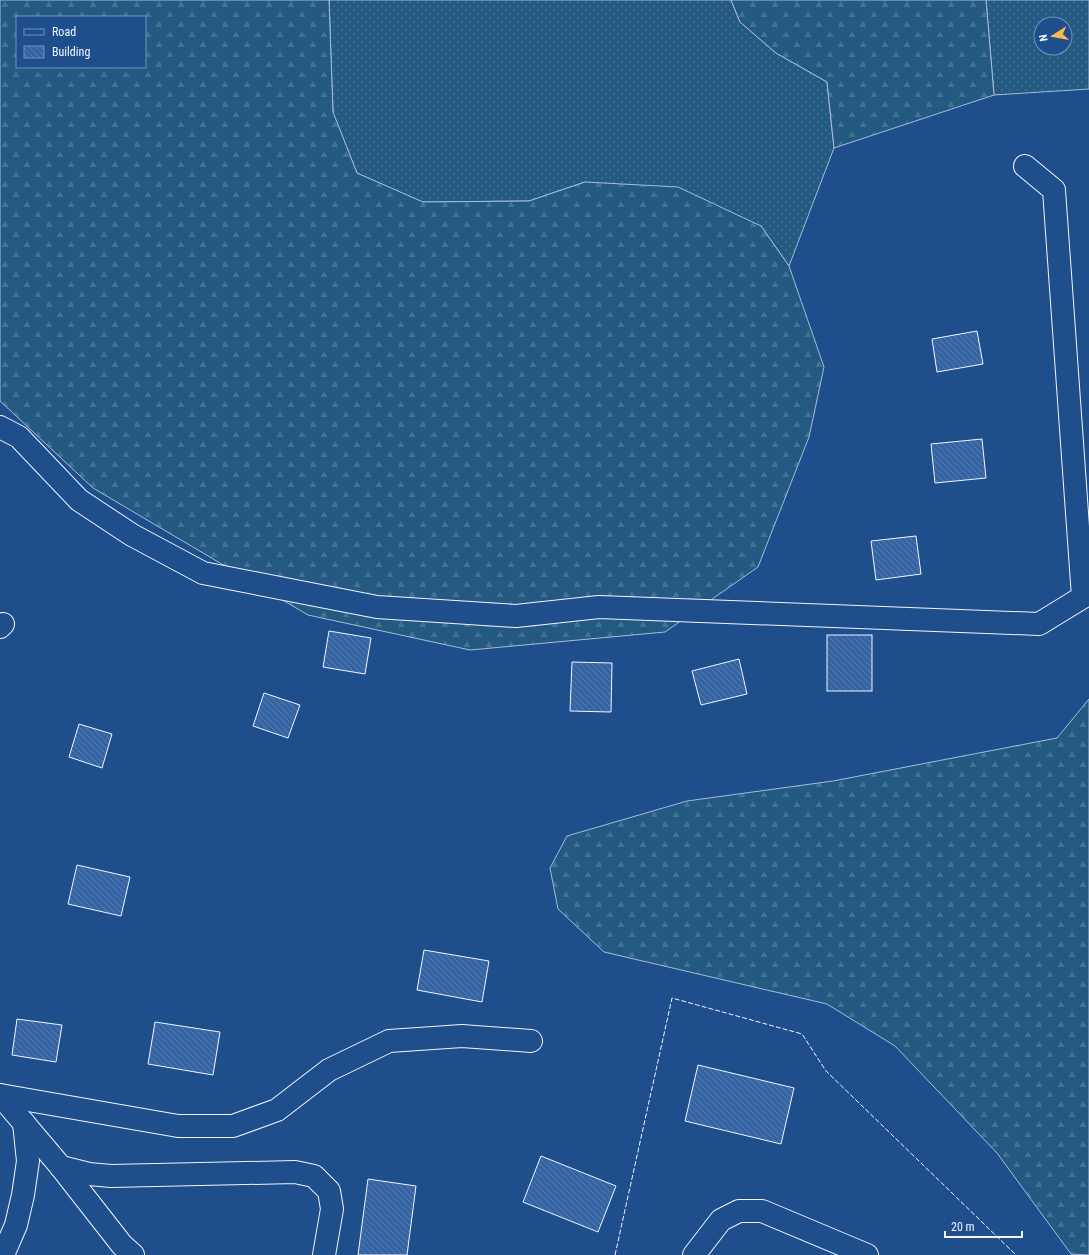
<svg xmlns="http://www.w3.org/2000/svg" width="1089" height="1255" font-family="'Roboto Condensed',sans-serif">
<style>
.grass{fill:url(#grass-dots);stroke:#a8bbd7;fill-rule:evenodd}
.forest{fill:url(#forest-firs);stroke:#a8bbd7;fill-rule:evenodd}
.building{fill:url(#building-back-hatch);stroke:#f2f6ff}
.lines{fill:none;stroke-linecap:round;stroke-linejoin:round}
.minor-casing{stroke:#f2f6ff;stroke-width:24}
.minor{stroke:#1f4e8c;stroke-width:22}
.fence{stroke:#f2f6ff;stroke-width:1;stroke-dasharray:5 2;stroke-linecap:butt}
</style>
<defs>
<pattern id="grass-dots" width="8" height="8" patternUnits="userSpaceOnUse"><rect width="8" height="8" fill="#245a82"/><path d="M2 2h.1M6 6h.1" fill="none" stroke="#447295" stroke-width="1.8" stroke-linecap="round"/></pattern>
<pattern id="forest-firs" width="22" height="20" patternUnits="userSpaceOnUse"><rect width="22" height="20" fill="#245a82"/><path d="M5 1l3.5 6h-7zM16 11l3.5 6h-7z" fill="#447295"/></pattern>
<pattern id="building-back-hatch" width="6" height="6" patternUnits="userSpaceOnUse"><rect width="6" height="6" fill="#3563a3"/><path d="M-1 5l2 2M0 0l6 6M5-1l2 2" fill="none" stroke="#537ab1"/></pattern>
</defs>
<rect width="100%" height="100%" fill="#1f4e8c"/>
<g class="grass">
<path d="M329 0H731L740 22 776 53 827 82 834 148 789 266 761 226 585 182 529 201 422 202 357 173 333 113Z"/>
<path d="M986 0H1089V89L994 95ZM1041 24H1065V48H1041Z"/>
</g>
<g class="forest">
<path d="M0 0H329L333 112 357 173 423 202 529 201 585 182 678 187 761 226 789 266 824 367 809 437 758 567 665 632 470 650 308 615 93 488 0 401ZM17 17H145V67H17Z"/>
<path d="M731 0H986L994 95 834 148 827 82 776 53 740 22Z"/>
<path d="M1089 699V1255L1071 1254 997 1153 895 1046 827 1004 604 952 558 909 550 868 567 836 687 801 833 781 1057 738Z"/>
</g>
<g class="building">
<path d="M977 331 983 364 937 372 932 339Z"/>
<path d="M982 439 986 478 935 483 931 444Z"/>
<path d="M916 536 921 574 876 580 871 541Z"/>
<path d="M329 631 371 638 365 674 323 667Z"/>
<rect x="827" y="635" width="45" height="56"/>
<path d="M739 659 747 694 701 705 692 671Z"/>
<path d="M572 662 612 663 611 712 570 711Z"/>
<path d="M264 693 300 705 288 738 253 726Z"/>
<path d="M79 724 112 734 102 768 69 757Z"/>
<path d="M77 865 130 877 121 916 68 904Z"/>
<path d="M424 950 489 961 482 1002 417 990Z"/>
<path d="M17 1019 62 1025 56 1062 12 1055Z"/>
<path d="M155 1022 220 1032 213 1075 148 1064Z"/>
<path d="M698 1065 794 1088 781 1144 685 1121Z"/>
<path d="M541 1156 616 1186 598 1232 523 1202Z"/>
<path d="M368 1179 416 1186 407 1255H358Z"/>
</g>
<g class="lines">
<g class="minor-casing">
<g id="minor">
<path d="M0 427 19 437 79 500 132 535 203 573 377 607 516 616 599 607 1039 624 1083 597 1054 190 1025 166"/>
<path d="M0 627 3 624"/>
<path d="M0 1095 178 1126H233L277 1110 329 1070 389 1041 462 1036 531 1041"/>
<path d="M0 1095 61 1167 122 1245 133 1255"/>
<path d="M61 1167 89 1174 111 1176 295 1172 314 1176 329 1191 332 1209 324 1255"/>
<path d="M3 1255 16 1225 23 1195 28 1161 24 1123"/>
<path d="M694 1255 721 1220 739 1211H762L867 1255"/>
</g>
</g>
<use href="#minor" class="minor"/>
<path class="fence" d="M615 1255 672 998 802 1034 826 1071 1016 1255"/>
</g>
<rect x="16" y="16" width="130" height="52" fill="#1f4e8c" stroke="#7391ba"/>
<rect x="24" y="29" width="20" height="6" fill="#1f4e8c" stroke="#7391ba"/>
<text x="52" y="36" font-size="12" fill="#f2f6ff">Road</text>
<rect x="24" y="46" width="20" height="12" fill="url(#building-back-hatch)" stroke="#7391ba"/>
<text x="52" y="56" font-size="12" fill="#f2f6ff">Building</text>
<g transform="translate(1053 36) rotate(259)"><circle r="19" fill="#1f4e8c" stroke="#7391ba"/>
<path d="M0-3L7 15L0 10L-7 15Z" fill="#ffb74d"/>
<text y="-6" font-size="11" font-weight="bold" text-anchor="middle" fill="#f2f6ff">N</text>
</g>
<path d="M945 1231v6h77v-6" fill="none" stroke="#f2f6ff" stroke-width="2"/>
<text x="951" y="1231" font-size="12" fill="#f2f6ff" stroke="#1f4e8c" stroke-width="3" paint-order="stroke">20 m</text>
</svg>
